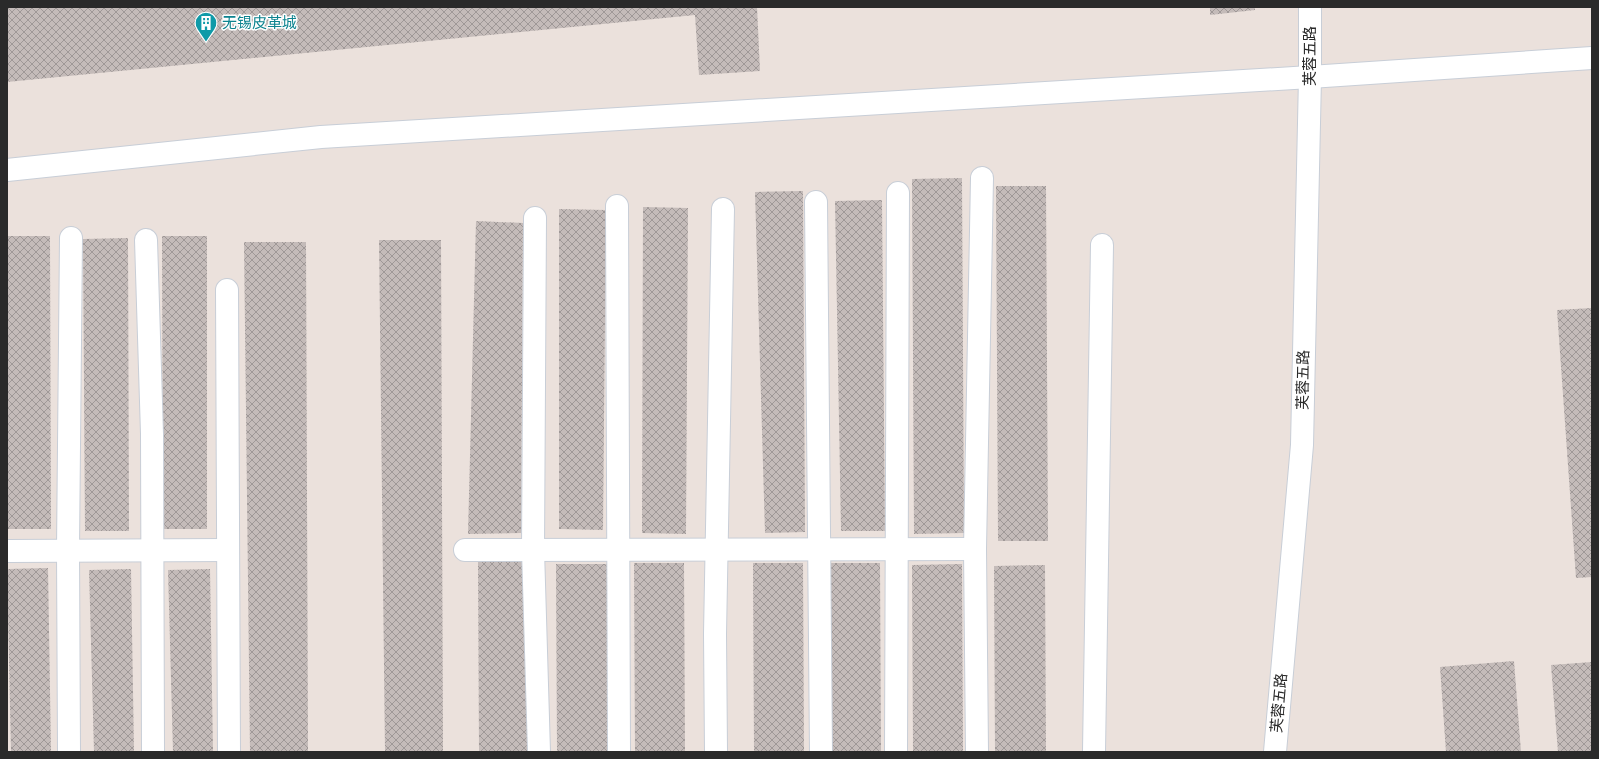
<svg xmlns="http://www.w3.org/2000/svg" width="1599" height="759" font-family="Signika,'Noto Sans SC',sans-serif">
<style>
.building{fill:url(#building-cross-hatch)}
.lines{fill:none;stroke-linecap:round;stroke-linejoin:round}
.street-casing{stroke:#c8ced7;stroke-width:24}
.secondary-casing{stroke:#c8ced7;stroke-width:24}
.street{stroke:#fff;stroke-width:22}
.secondary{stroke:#fff;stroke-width:22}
.labels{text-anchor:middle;stroke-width:3;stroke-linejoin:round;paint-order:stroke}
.culture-label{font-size:15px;fill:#0d838f;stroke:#fff;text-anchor:start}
.street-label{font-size:15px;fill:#2a2a2a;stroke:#fff}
</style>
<defs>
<pattern id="building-cross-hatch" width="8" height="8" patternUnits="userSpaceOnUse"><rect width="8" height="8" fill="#c4bbb9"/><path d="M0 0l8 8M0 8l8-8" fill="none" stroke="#9f9897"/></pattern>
</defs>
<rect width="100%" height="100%" fill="#ebe1dc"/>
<g class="building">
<path d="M7 7H757L760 71 699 75 695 15 7 82Z"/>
<path d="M1210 7H1255V10L1210 15Z"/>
<path d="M962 178 964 533 914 534 912 179Z"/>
<path d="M996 186H1046L1048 541H998Z"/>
<path d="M803 191 805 532 765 533 755 192Z"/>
<path d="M882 200 885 531H841L835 201Z"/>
<path d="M643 207 688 208 686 534 642 533Z"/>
<path d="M559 209 606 210 603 530 559 529Z"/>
<path d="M476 221 523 223 521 533 468 534Z"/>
<path d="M7 236H50L51 529H7Z"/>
<path d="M162 236H207V529H163Z"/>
<path d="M128 238 129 531H85L83 239Z"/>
<path d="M379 240H441L443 752H385Z"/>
<path d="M244 242H306L308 752H250Z"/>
<path d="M1592 308V577L1576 578 1557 310Z"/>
<path d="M528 561 529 752H479L478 562Z"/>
<path d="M634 563H684L685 752H635Z"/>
<path d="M753 563H803L804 752H754Z"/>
<path d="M830 563H880L881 752H831Z"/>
<path d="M556 564H607L608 752H557Z"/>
<path d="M962 564 963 752H913L912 565Z"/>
<path d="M1045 565 1046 752H995L994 566Z"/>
<path d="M48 568 51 752H11L7 569Z"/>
<path d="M131 569 134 752H94L89 570Z"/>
<path d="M210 569 213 752H173L168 570Z"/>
<path d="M1514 661 1521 752H1446L1440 667Z"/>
<path d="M1592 662V752H1558L1551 665Z"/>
</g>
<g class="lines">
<g class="street-casing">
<g id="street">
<path d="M7 170 321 137 1310 77 1592 58"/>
<path d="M816 202 821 752"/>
<path d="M617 206 619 752"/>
<path d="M535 218 533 550 539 752"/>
<path d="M146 240 152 434 153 752"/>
<path d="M227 290 229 752"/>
<path d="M465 550 975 549"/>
<path d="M7 551 228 550"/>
<path d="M69 752 68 550 71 238"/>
<path d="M716 752 715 634 723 209"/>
<path d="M896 752 898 193"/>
<path d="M977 752 975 549 982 178"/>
<path d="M1094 752 1102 245"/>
</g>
</g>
<g class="secondary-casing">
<path id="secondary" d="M1275 752 1302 445 1310 77V7"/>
</g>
<use href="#street" class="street"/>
<use href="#secondary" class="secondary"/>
</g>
<defs>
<g id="building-pin" transform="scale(1.15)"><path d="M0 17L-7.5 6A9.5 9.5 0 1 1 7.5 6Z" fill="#0f9aa8" stroke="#fff"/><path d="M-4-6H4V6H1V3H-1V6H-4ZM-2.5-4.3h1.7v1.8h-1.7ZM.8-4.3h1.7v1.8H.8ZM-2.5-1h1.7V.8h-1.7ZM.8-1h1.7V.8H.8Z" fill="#fff"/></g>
</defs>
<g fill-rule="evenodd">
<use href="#building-pin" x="206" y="23"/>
</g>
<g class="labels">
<g class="culture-label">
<text x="222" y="28">无锡皮革城</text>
</g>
<g class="street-label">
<text transform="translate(1310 56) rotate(-90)" y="5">芙蓉五路</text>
<text transform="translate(1303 380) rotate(-89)" y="5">芙蓉五路</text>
<text transform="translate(1279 703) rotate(-85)" y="5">芙蓉五路</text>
</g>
</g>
<rect width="1599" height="759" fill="none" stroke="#2a2a2a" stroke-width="16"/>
</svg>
